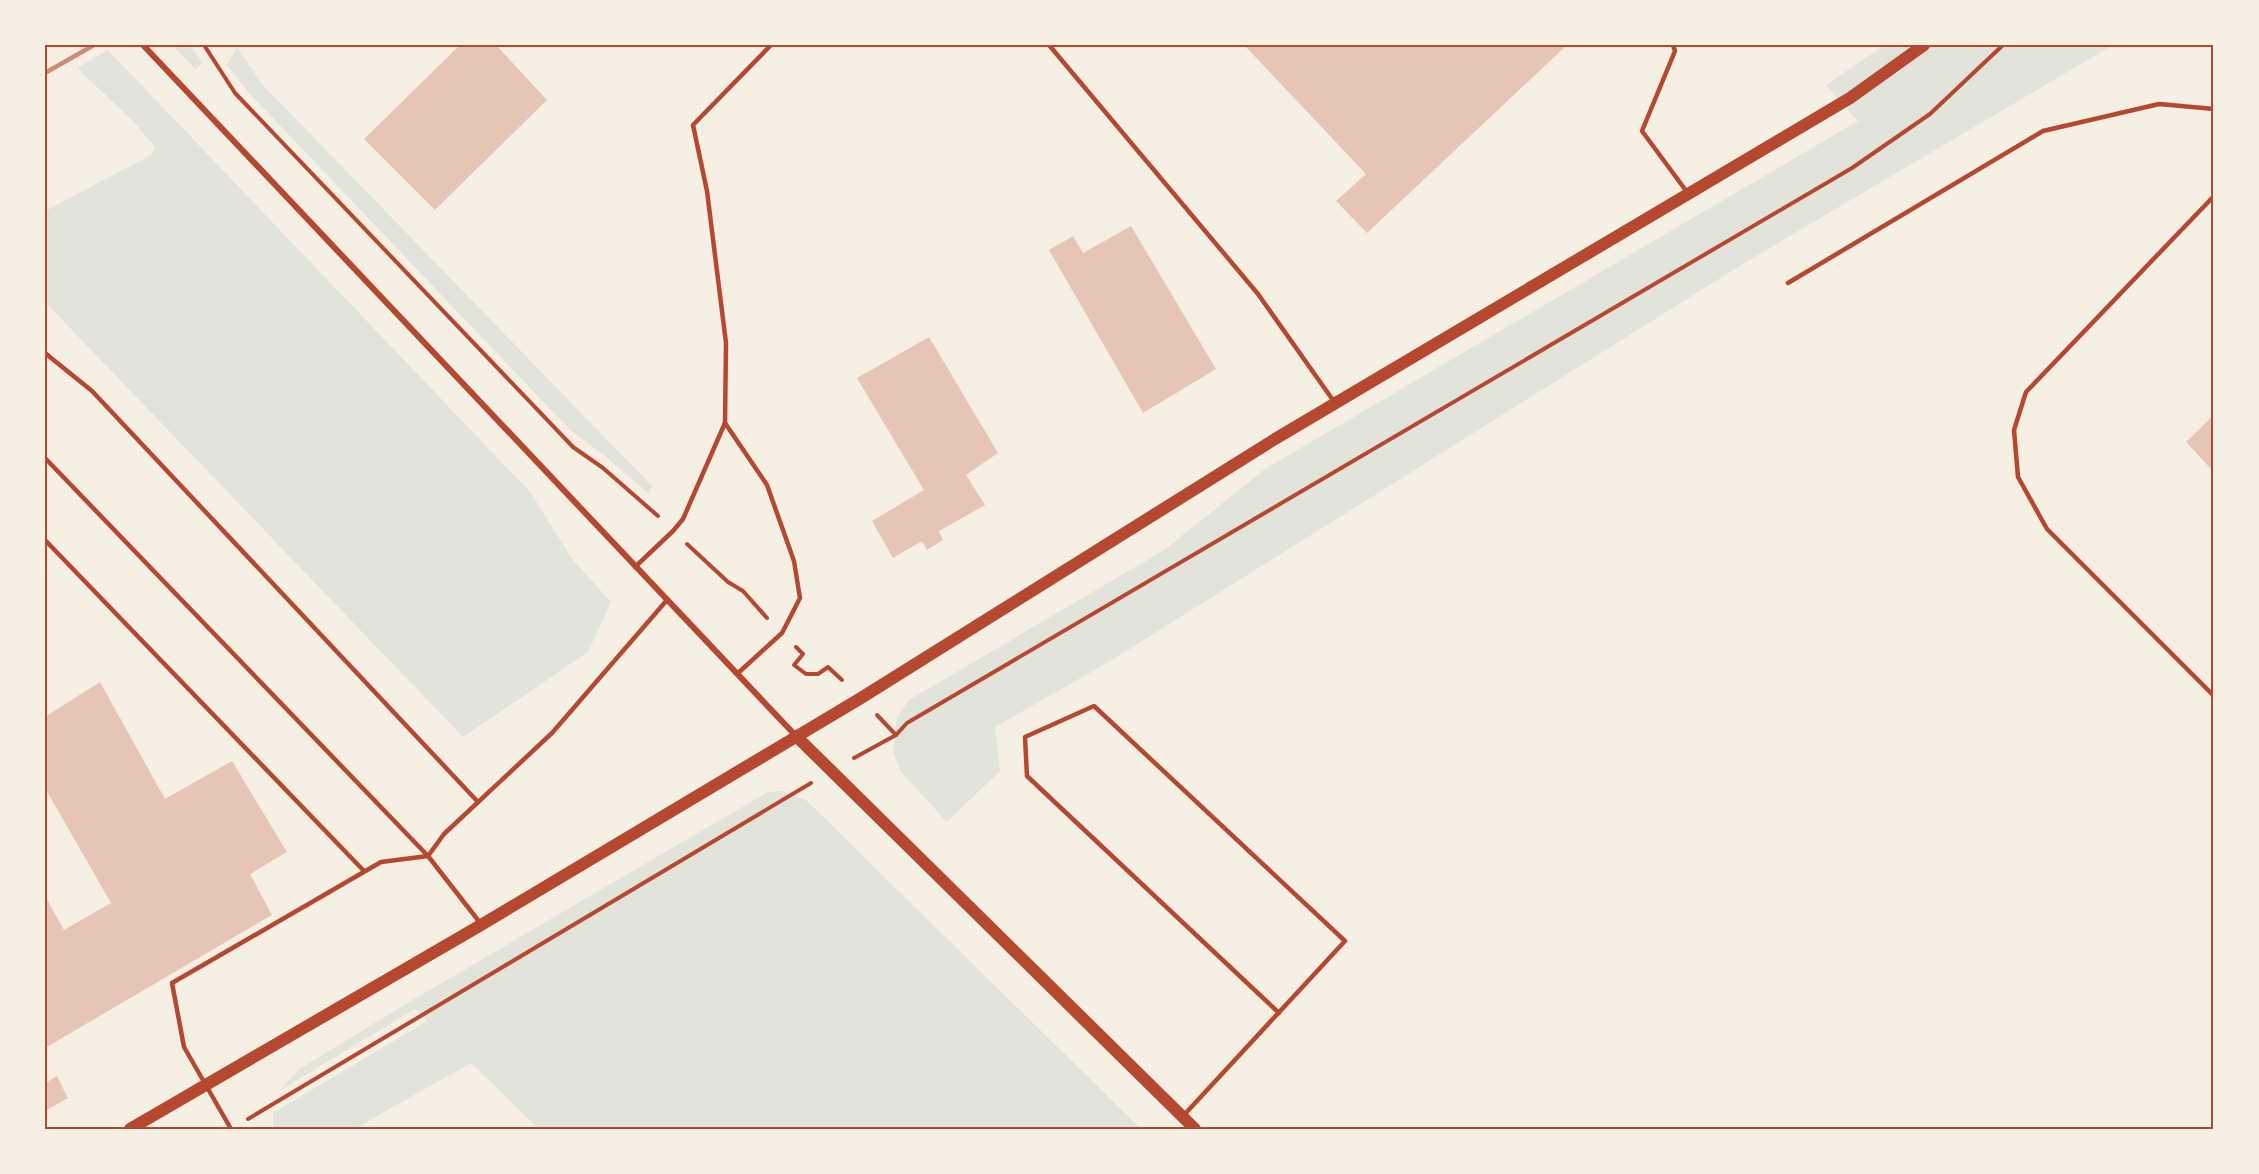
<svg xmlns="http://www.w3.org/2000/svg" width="2259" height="1174" font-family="Montserrat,sans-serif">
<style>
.green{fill:#e2e4dc}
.building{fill:#e6c5b7}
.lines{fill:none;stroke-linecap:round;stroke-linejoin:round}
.path{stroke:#b5482f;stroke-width:4}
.service{stroke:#b5482f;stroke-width:4.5}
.minor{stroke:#b5482f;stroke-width:6}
.secondary{stroke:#b5482f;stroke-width:12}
.rail{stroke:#cf8b77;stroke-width:4.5}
.neatline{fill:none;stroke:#b5482f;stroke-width:2}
</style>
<rect width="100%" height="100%" fill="#f6efe4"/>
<g class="green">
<path d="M172 45H191L202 63 195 69Z"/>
<path d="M1885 45H2113L1746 262 1112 660 995 727 1000 771 947 822 901 772 893 752 897 717 909 700 1164 550 1265 469 1858 121 1826 85Z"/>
<path d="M237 47 261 83 652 486 649 494 605 456 570 430 248 92 227 65Z"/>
<path d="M108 50 531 493 572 559 611 602 588 652 463 737 45 302V211L151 155 155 147 134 122 77 68Z"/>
<path d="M783 791 806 800 1141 1129H539L471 1063 354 1129H273V1113L427 1021 415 1009 279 1091 298 1070 409 1002 768 792Z"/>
</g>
<g class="building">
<path d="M460 45H496L547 100 435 210 364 139Z"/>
<path d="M1244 45H1567L1367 233 1336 201 1366 174Z"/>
<path d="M1131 226 1216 369 1143 413 1049 250 1073 236 1083 253Z"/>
<path d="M929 337 998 453 966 475 985 505 939 531 943 540 927 550 922 541 893 558 872 521 924 490 857 378Z"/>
<path d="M2214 415V472L2186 442Z"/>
<path d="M100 682 165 799 232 761 287 852 250 874 272 915 45 1048V896L64 930 111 903 45 788V717Z"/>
<path d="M57 1076 68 1098 45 1111V1083Z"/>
</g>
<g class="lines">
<g class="path">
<path d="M204 45 235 93 573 447 603 468 658 516"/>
<path d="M687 544 728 582 743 591 767 618"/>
<path d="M796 647 803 654 794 665 806 674H818L828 667 842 680"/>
<path d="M877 715 896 735"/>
<path d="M854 758 896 735 907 723 1852 168 1930 114 2003 45"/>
<path d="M248 1119 811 783"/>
</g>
<g class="service">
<path d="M1049 45 1258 294 1335 403"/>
<path d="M1673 45 1675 51 1642 131 1687 192"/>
<path d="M2214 196 2026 392 2014 430 2018 477 2047 529 2214 696"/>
<path d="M1788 283 2043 131 2159 104 2214 109"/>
<path d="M45 353 92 391 478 802"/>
<path d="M725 423 767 485 794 561 800 598 782 633 737 674"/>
<path d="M45 458 428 856 444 834 552 733 667 600"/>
<path d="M45 540 364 871"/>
<path d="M635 567 673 531 683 519 725 423 726 343 707 191 693 125 771 45"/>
<path d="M1184 1115C1238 1057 1292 999 1345 941L1094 706 1025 737 1027 776 1279 1013"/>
<path d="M231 1129 184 1047 172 983 381 862 428 856 481 924"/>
</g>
<path class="minor" d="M143 45 796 736"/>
<g class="secondary">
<path d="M796 736 1195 1129"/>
<path d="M130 1129 481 925 861 698 1275 439 1850 98 1924 45"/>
</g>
<path class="rail" d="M45 73 94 45"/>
</g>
<rect width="2259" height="1174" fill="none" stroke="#f6efe4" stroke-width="93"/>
<rect x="46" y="46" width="2166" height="1082" class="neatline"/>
</svg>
